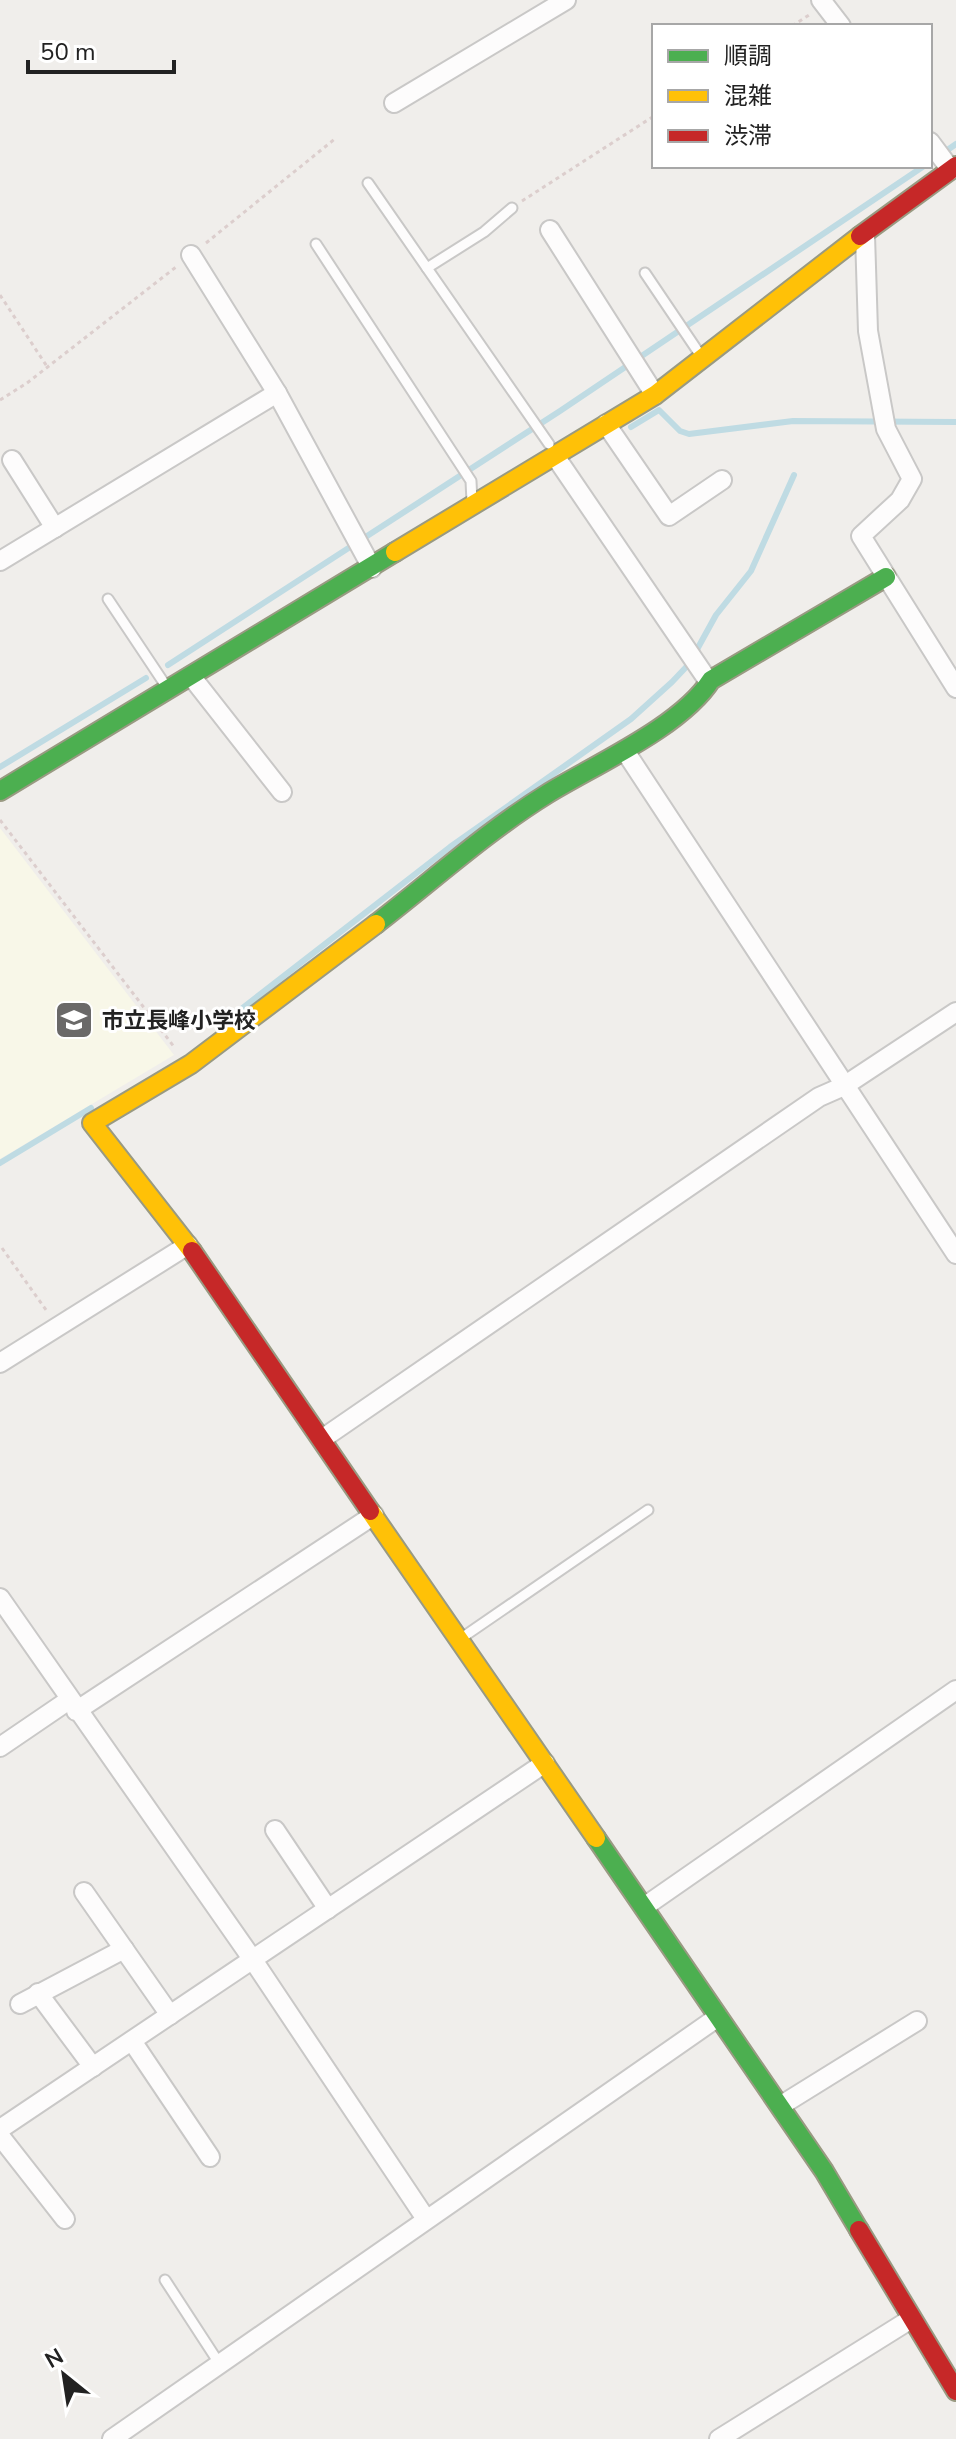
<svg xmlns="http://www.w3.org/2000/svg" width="956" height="2439" font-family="'Nunito Sans','Noto Sans JP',sans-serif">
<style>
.education{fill:#f8f7e8}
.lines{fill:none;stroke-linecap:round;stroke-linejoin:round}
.stream{stroke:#bfdbe3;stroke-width:6}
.lane-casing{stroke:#c9c8c7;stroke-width:13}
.street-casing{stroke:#c9c8c7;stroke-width:22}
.fast-casing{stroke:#999a82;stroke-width:22}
.slow-casing{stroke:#999a82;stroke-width:22}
.jam-casing{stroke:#999a82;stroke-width:22}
.path{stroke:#dccecd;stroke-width:3;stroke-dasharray:4 4;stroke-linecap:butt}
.lane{stroke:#fdfcfc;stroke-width:9}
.street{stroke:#fdfcfc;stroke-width:18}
.fast{stroke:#4caf50;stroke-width:18}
.slow{stroke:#ffc107;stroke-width:18}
.jam{stroke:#c62828;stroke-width:18}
.labels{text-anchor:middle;stroke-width:6;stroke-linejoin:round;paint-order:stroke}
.poi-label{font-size:22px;font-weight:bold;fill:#222;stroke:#fff;text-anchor:start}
</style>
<rect width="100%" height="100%" fill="#f0eeeb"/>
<path class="education" d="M0 828 174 1055 0 1159Z"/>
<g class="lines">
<g class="stream">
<path d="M930 162 956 144"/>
<path d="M631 427 659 410 680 431 689 434 793 421 956 422"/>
<path d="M168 665 560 411 924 166"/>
<path d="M0 767 146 678"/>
<path d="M222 1024 450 847 631 719 672 682 689 664 716 615 751 571 794 475"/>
<path d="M0 1163 91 1108"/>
</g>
<g class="lane-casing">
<g id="lane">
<path d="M368 183 549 444"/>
<path d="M316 244 471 481 472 502"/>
<path d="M427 268 484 232 512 208"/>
<path d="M645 273 701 356"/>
<path d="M108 599 166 686"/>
<path d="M463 1637 648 1510"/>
<path d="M165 2280 219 2363"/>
</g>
</g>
<g class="street-casing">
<g id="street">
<path d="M821 0 841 26"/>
<path d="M394 103 566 0"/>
<path d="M930 142 951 170"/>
<path d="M550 230 655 395"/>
<path d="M865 235 868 331 886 429 912 479 900 500 861 536 956 688"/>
<path d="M191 255 277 393 372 568"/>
<path d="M606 424 669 516 722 480"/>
<path d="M555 456 709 682"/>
<path d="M12 460 55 528"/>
<path d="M0 561 277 393"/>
<path d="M191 676 282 792"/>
<path d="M625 751 956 1254"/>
<path d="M0 1363 188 1245"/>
<path d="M322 1439 819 1097 844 1086 956 1012"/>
<path d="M0 1598 253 1960 426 2219"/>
<path d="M76 1711 374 1515"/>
<path d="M0 1747 69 1700"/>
<path d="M275 1830 328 1909"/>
<path d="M84 1892 170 2015"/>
<path d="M644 1907 956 1690"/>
<path d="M38 1993 93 2067"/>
<path d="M20 2004 124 1949"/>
<path d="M132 2041 210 2157"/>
<path d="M780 2106 917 2021"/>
<path d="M0 2129 545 1763"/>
<path d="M0 2136 65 2219"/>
<path d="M112 2439 718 2017"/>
<path d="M719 2439 911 2319"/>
</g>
</g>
<g class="fast-casing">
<g id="fast">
<path d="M0 791 395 552"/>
<path d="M376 924C432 881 487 831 547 794 594 765 681 727 711 680L886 577"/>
<path d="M596 1838 824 2171 859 2230"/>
</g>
</g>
<g class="slow-casing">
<g id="slow">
<path d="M395 552 655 395 860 236"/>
<path d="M192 1251 92 1123 191 1064 376 924"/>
<path d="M370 1511 596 1838"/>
</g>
</g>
<g class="jam-casing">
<g id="jam">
<path d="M860 236 956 166"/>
<path d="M192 1251 370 1511"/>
<path d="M859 2230 956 2391"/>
</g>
</g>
<g class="path">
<path d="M792 26 809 15"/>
<path d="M522 201 654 116"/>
<path d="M206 243 336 138"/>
<path d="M0 295 48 368"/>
<path d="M0 400 27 383 176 267"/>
<path d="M0 820 175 1048"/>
<path d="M2 1248 46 1310"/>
</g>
<use href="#lane" class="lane"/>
<use href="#street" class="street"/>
<use href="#fast" class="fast"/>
<use href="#slow" class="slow"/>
<use href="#jam" class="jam"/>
</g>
<defs>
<g id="school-square" transform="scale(2)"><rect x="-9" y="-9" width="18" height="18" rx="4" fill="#6a6968" stroke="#fff"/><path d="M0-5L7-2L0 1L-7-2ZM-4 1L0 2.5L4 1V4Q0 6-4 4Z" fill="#fff"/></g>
</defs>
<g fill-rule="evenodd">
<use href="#school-square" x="74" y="1020"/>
</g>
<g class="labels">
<g class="poi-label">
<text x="102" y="1028">市立長峰小学校</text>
</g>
</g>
<rect x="652" y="24" width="280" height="144" fill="#ffffff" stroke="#a7a7a7" stroke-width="2"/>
<rect x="668" y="50" width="40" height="12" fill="#4caf50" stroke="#a7a7a7" stroke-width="2"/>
<text x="724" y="64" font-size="24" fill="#222222">順調</text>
<rect x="668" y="90" width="40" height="12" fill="#ffc107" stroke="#a7a7a7" stroke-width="2"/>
<text x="724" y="104" font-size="24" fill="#222222">混雑</text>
<rect x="668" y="130" width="40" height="12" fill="#c62828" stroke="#a7a7a7" stroke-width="2"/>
<text x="724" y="144" font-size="24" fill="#222222">渋滞</text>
<g transform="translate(64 2375) rotate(330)" stroke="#ffffff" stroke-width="6" paint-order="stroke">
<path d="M0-6L14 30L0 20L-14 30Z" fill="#222222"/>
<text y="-12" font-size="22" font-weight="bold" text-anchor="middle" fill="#222222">N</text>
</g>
<path d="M28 60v12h146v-12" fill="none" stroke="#222222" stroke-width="4"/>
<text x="40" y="60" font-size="24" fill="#222222" stroke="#ffffff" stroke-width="6" paint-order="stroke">50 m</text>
</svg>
